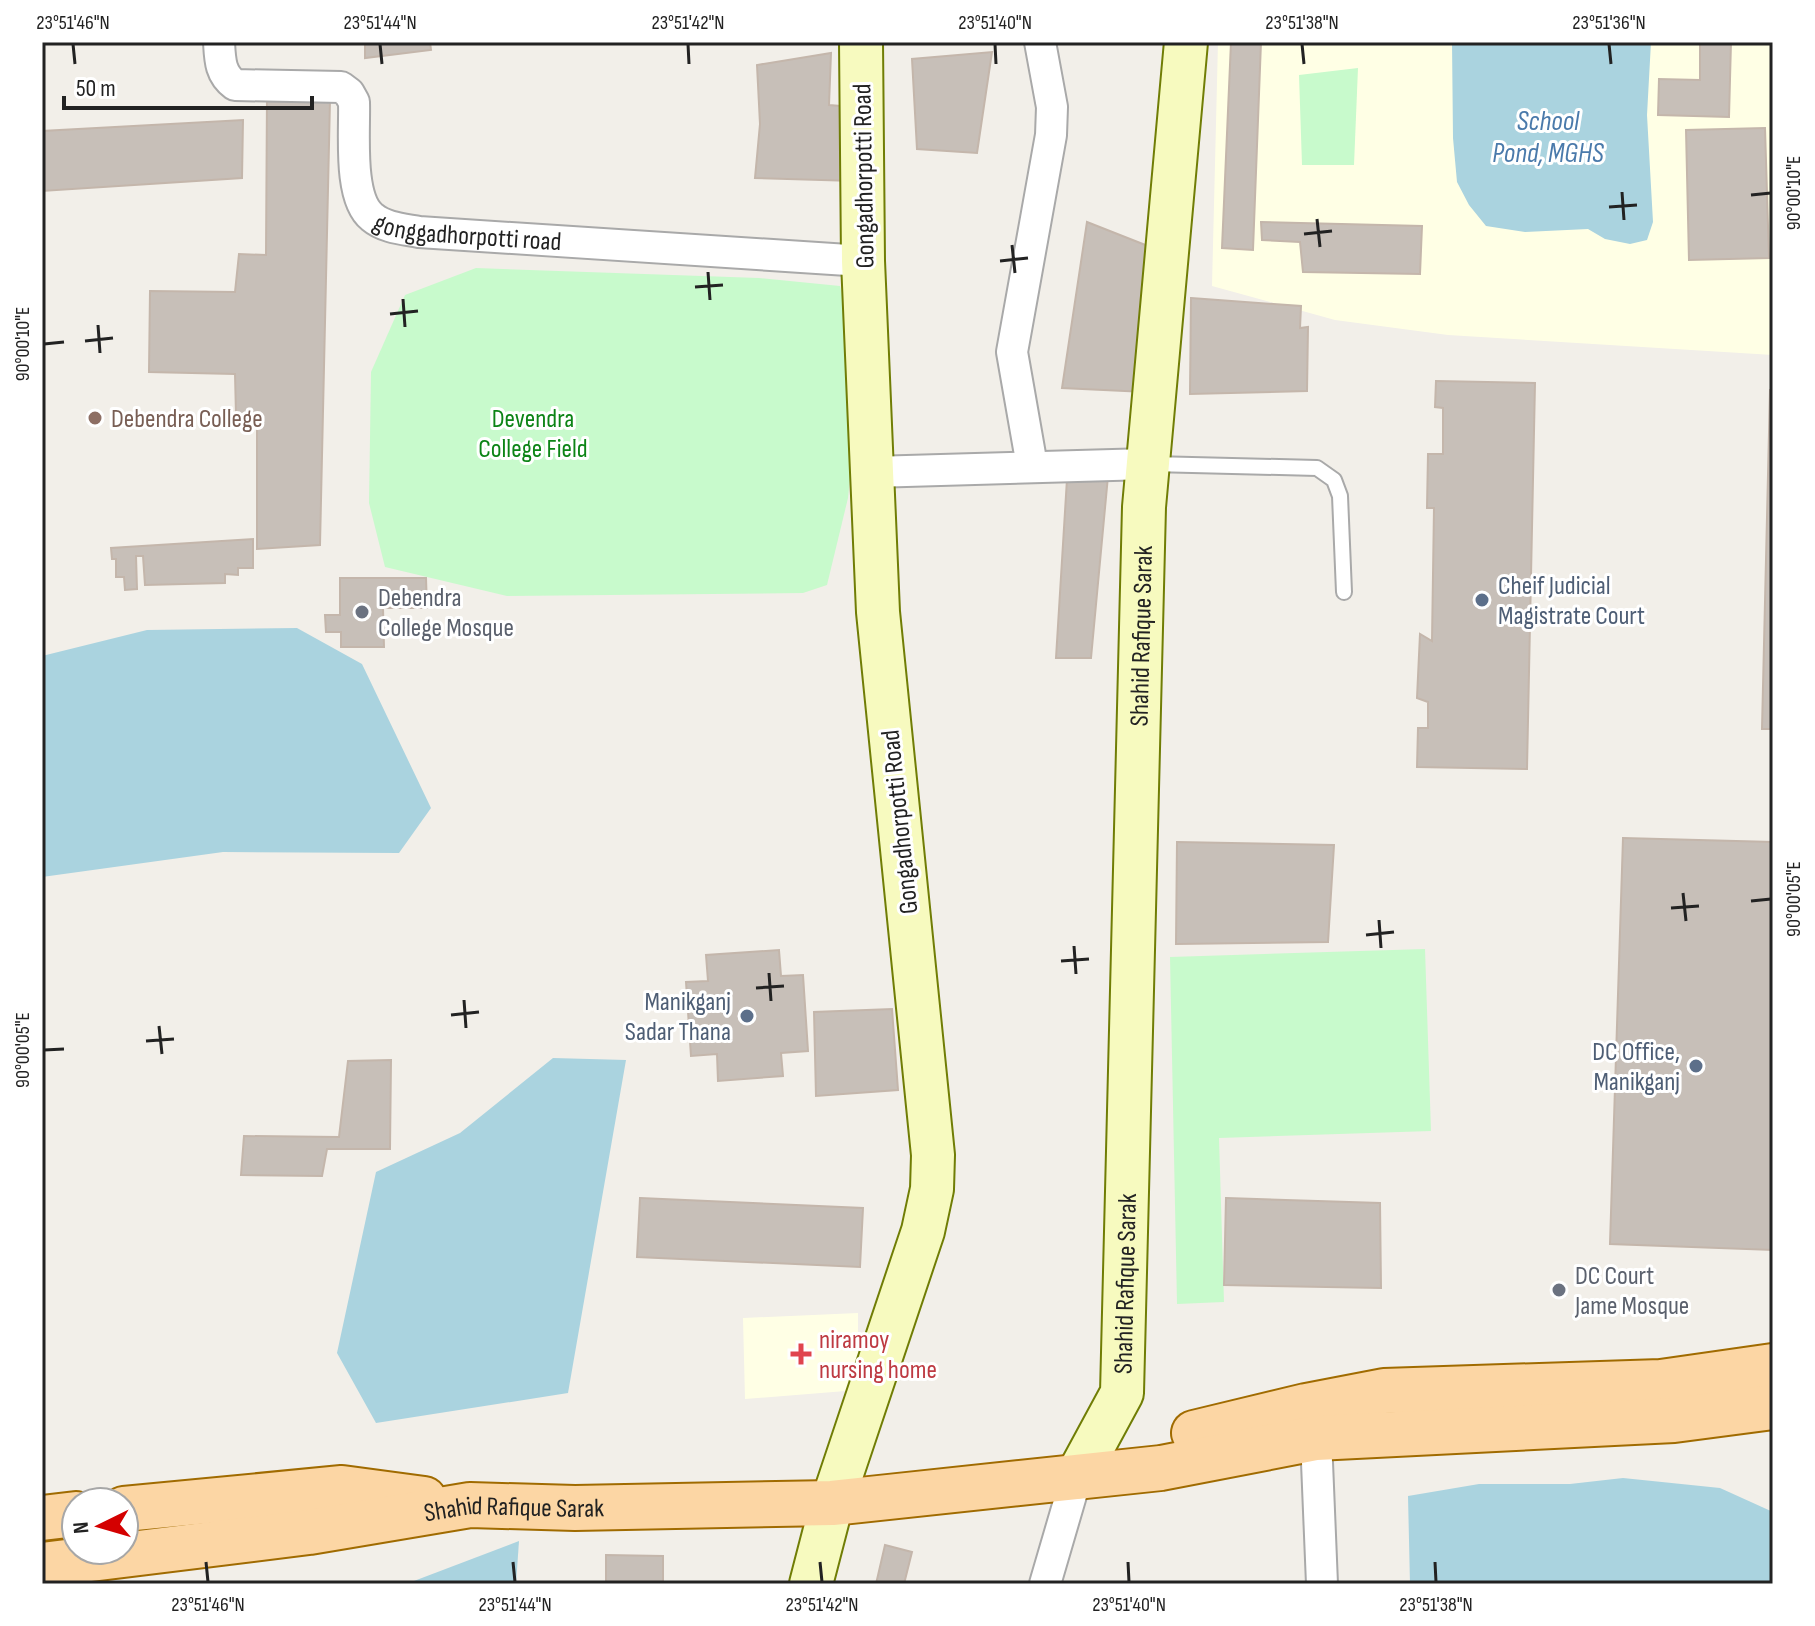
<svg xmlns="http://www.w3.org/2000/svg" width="1815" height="1626" font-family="'Sofia Sans Condensed',sans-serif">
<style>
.education{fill:#ffffe5}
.park{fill:#c8facc}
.water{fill:#aad3df}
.building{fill:#c7bfb8;stroke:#c4b6ab;stroke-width:2}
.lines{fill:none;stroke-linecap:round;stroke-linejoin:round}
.lane-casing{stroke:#a9a9a9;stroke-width:18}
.street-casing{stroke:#a9a9a9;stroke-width:34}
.secondary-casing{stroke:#707d05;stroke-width:46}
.primary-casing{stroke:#a06b00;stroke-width:48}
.lane{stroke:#fff;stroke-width:14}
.street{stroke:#fff;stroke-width:30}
.secondary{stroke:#f7fabf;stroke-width:42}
.primary{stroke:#fcd6a4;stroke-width:44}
.ticks{fill:none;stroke:#222;stroke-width:3}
.education-dot{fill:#8d6e63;stroke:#fff;stroke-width:3}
.service-dot{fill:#5c6f8a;stroke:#fff;stroke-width:3}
.worship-dot{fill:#6b7280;stroke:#fff;stroke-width:3}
.health-dot{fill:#e0444e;stroke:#fff;stroke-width:3}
.labels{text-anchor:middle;stroke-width:6;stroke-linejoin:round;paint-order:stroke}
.street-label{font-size:26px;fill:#222;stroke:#fff}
.education-label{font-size:26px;fill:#785e54;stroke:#fff;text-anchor:start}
.park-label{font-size:26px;fill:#0c8416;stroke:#fff}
.service-label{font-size:26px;fill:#4e5e75;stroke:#fff;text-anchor:end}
.worship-label{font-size:26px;fill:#5b616d;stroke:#fff;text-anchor:start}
.health-label{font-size:26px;fill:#be3a42;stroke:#fff;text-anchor:start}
.water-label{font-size:28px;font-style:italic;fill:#4a7aab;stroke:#fff}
.neatline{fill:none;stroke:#222;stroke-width:3}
.ticks-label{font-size:20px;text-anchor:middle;fill:#222}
</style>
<rect width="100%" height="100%" fill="#f2efe9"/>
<g class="education">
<path d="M1218 42H1773V355L1448 335 1335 320 1212 286Z"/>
<path d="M858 1313V1390L745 1399 743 1318Z"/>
</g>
<g class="park">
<path d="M1358 68 1354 165H1302L1299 75Z"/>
<path d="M476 268 759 278 840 286 860 377 848 498 827 585 803 593 507 596 385 567 369 503 371 372 405 295Z"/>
<path d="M1425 949 1431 1131 1219 1138 1224 1302 1177 1304 1170 957Z"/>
</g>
<g class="water">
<path d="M1452 42H1651L1647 115 1653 222 1647 240 1630 244 1605 239 1588 229 1525 232 1486 226 1469 205 1457 182 1453 138Z"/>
<path d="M297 628 362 664 431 808 399 853 223 852 42 877V656L147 630Z"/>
<path d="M553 1058 626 1060 568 1393 376 1423 337 1353 376 1172 460 1133Z"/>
<path d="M1623 1478 1720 1488 1773 1512V1584H1410L1408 1496 1479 1484H1570Z"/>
<path d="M519 1541 516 1584H406Z"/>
</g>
<g class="building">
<path d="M365 42H430L431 50 365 58Z"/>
<path d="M1231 42H1261L1253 250 1222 248Z"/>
<path d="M1700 42H1731L1729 117 1658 115 1659 79 1700 80Z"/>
<path d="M992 52 977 153 917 149 912 59Z"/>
<path d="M831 53 829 105 852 107 854 181 755 178 760 124 757 65Z"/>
<path d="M267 96 330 100 320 545 257 549V414L236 415 235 374 149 372 150 291 235 292 239 254 266 255Z"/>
<path d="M243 120 242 178 42 191V131Z"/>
<path d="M1765 128 1769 258 1689 260 1686 130Z"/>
<path d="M1087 222 1158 250 1145 392 1062 388Z"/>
<path d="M1261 222 1422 226 1420 274 1303 272 1300 242 1262 240Z"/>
<path d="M1191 298 1301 306 1300 328 1308 327 1307 391 1190 394Z"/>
<path d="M1436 381 1535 383 1527 769 1417 767 1418 728H1428V702L1417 698 1420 634 1432 641 1434 508H1427L1428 454H1443V408L1435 407Z"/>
<path d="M1770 390H1773V729H1762Z"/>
<path d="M1108 476 1091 658H1056L1067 479Z"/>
<path d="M253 539V568H238V575L225 574V583L145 585 143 556H136L137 589 125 590 124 577H116V559H112L111 548Z"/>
<path d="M340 578H426L427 608H383L384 647H341V632H326L325 615H340Z"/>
<path d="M1623 838 1773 842V1250L1610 1244Z"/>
<path d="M1177 842 1334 845 1328 942 1176 944Z"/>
<path d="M779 950 781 976 803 975 808 1051 781 1053 783 1076 718 1081 717 1054 691 1056 686 982 708 981 706 955Z"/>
<path d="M892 1009 898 1090 816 1096 814 1012Z"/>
<path d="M391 1060 390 1149H327L322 1176 241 1175 244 1136 339 1137 348 1061Z"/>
<path d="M640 1198 863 1208 860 1267 637 1257Z"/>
<path d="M1226 1198 1380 1203 1381 1288 1224 1285Z"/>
<path d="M885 1545 912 1552 904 1584H876Z"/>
<path d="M606 1555 663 1556V1584H606Z"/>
</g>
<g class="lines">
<g class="lane-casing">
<path id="lane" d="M1152 464 1317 468 1334 480 1340 496 1344 592"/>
</g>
<g class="street-casing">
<g id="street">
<path id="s1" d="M219 42C220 60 220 74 235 85L341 87 349 93 354 102C355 131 348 198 372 217 385 228 403 229 419 232L863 261"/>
<path d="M1032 466 1012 352 1051 135 1052 107 1040 42"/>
<path d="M872 472 1148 464"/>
<path d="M1316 1438 1322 1584"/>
<path d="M1045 1584 1076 1478"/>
</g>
</g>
<g class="secondary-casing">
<g id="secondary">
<path id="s2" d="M1076 1478 1122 1393 1144 507 1186 42"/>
<path d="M811 1584 832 1503 923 1231 932 1189 933 1155 878 612 863 261 861 42"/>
</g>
</g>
<g class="primary-casing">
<g id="primary">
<path d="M1194 1433 1306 1406 1384 1391 1661 1382 1773 1366"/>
<path d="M124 1509 342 1488 424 1499"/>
<path d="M42 1518 76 1514"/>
<path id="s3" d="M42 1565 309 1532 470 1505 575 1508 832 1503 1161 1468 1316 1438 1674 1420 1773 1407"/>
</g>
</g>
<use href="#lane" class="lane"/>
<use href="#street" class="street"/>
<use href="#secondary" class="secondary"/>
<use href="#primary" class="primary"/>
</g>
<path class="ticks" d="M73 44 75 64M380 44 382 64M688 44 689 64M995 44 996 64M1302 44 1304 64M1609 44 1611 64M1622 192 1624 220M1751 195 1771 193M1609 207 1637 205M1317 219 1320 247M1304 234 1332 231M1012 245 1015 273M1000 261 1028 258M708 272 710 300M695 287 723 285M403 299 405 327M390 314 418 311M98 325 100 353M85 341 113 338M44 344 64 342M1683 893 1686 921M1751 901 1771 899M1671 908 1699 906M1379 920 1381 948M1366 935 1394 932M1074 946 1076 974M1061 961 1089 959M769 973 771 1001M756 988 784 986M464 1000 466 1028M451 1015 479 1012M159 1026 162 1054M146 1041 174 1039M44 1050 64 1049M206 1562 208 1582M513 1562 515 1582M820 1562 822 1582M1128 1562 1129 1582M1435 1562 1436 1582"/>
<circle class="education-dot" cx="95" cy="418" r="8"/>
<g class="service-dot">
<circle cx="1482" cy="600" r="8"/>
<circle cx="747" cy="1016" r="8"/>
<circle cx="1696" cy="1066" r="8"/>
</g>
<g class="worship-dot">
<circle cx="362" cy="612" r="8"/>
<circle cx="1559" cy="1290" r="8"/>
</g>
<path class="health-dot" d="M797 1342h8v8h8v8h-8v8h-8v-8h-8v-8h8z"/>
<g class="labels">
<g class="street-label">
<text transform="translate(863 176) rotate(-91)" y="9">Gongadhorpotti Road</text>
<text dy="9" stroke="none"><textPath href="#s1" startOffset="392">gonggadhorpotti road</textPath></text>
<text dy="9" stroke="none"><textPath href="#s2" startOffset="854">Shahid Rafique Sarak</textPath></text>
<text transform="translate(899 822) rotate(-96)" y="9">Gongadhorpotti Road</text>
<text dy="9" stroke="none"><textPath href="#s2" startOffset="206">Shahid Rafique Sarak</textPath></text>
<text dy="9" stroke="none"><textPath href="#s3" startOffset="476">Shahid Rafique Sarak</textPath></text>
</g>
<g class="education-label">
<text x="111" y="427">Debendra College</text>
</g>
<g class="park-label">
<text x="533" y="427">Devendra<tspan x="533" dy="30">College Field</tspan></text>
</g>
<g class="service-label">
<text x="1498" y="594" text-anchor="start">Cheif Judicial<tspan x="1498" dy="30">Magistrate Court</tspan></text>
<text x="731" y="1010">Manikganj<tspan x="731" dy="30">Sadar Thana</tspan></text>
<text x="1680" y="1060">DC Office,<tspan x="1680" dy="30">Manikganj</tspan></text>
</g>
<g class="worship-label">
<text x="378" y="606">Debendra<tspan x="378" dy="30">College Mosque</tspan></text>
<text x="1575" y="1284">DC Court<tspan x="1575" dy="30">Jame Mosque</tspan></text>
</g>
<g class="health-label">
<text x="819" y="1348">niramoy<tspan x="819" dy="30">nursing home</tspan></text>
</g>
<g class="water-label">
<text x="1548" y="130">School<tspan x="1548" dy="32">Pond, MGHS</tspan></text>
</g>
</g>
<rect width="1815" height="1626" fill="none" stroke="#ffffff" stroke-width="88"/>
<g transform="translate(100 1526) rotate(265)"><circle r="38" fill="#ffffff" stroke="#a7a7a7" stroke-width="2"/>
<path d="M0-6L14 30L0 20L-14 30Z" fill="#d40000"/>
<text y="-12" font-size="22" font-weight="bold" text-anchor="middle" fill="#222222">N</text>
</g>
<path d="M64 96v12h248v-12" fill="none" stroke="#222222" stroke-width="4"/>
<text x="76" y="96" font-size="24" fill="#222222" stroke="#ffffff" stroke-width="6" paint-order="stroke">50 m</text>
<rect x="44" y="44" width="1727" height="1538" class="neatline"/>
<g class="ticks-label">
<text x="73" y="29">23°51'46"N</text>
<text x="380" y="29">23°51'44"N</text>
<text x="688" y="29">23°51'42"N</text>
<text x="995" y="29">23°51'40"N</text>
<text x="1302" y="29">23°51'38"N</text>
<text x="1609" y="29">23°51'36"N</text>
<text transform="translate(1793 193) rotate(-90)" y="7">90°00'10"E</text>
<text transform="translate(22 344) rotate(-90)" y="7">90°00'10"E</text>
<text transform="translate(1793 899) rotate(-90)" y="7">90°00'05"E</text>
<text transform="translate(22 1050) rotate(-90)" y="7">90°00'05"E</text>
<text x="208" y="1611">23°51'46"N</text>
<text x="515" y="1611">23°51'44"N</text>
<text x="822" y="1611">23°51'42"N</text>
<text x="1129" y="1611">23°51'40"N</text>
<text x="1436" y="1611">23°51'38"N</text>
</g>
</svg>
